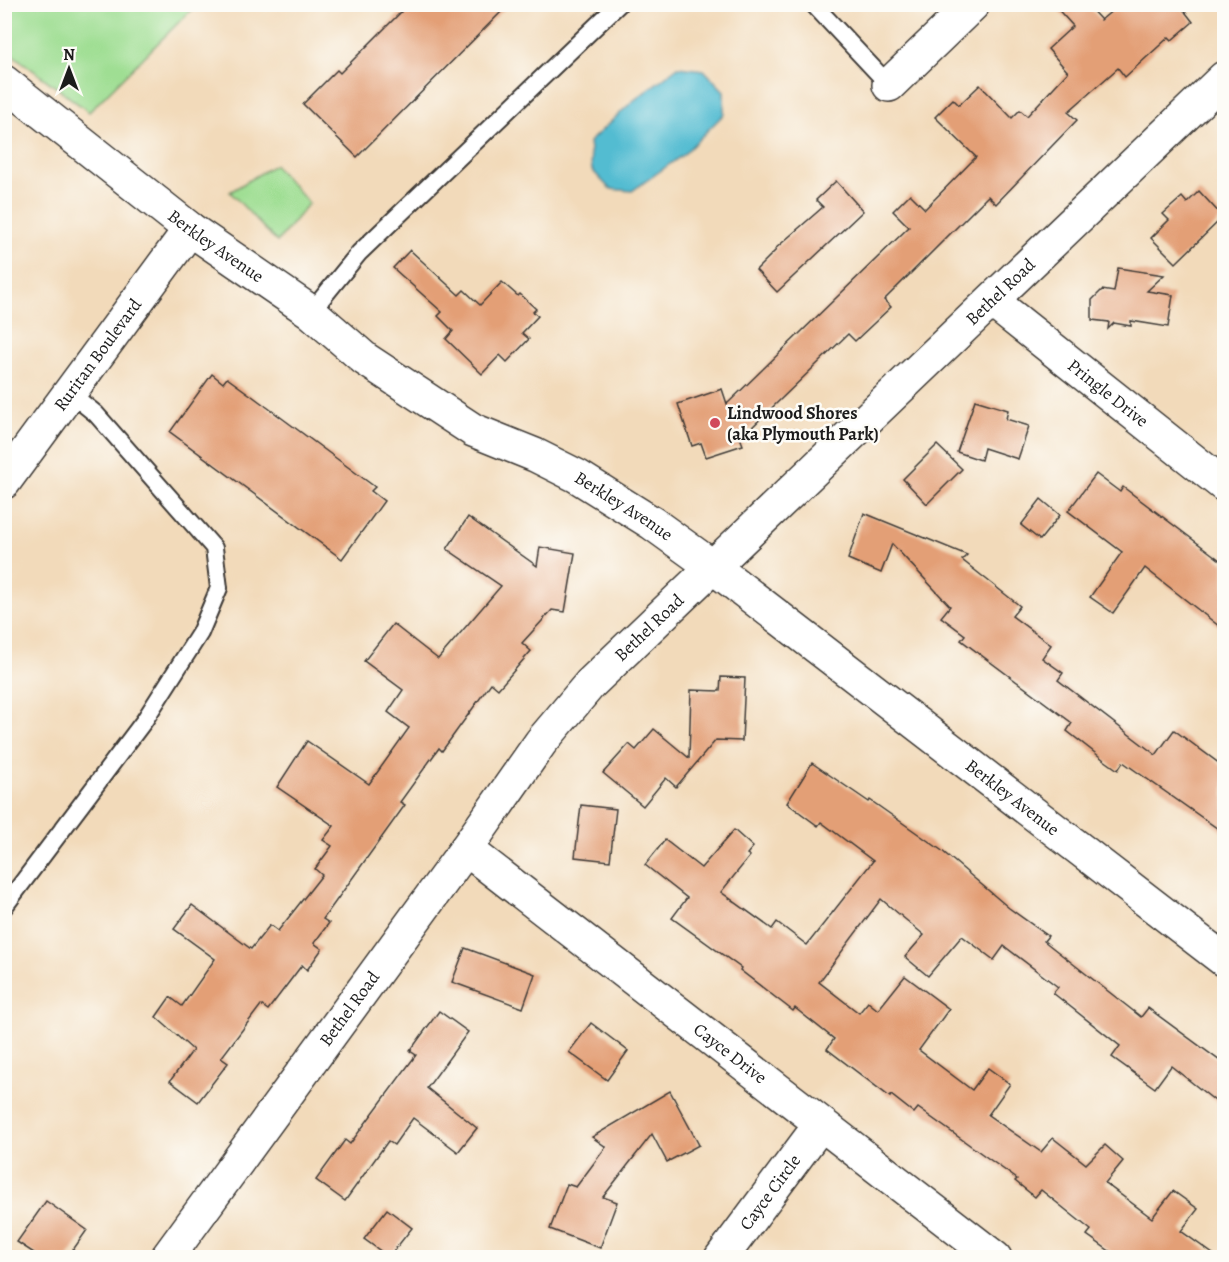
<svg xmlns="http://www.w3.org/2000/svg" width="1229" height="1262" font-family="Alegreya,serif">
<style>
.green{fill:#9fde93;stroke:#5e7d58;stroke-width:1.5}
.water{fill:#53bcd1;stroke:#386c76;stroke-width:1.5}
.building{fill:#e39f76}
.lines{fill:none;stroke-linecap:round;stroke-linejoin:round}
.service-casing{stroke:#3c3834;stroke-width:20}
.minor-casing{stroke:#3c3834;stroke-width:36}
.tertiary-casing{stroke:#3c3834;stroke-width:36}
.service{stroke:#fff;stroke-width:16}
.minor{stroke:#fff;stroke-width:33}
.tertiary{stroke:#fff;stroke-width:33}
.poi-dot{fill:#d1495b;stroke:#fdfcf7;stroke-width:2}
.labels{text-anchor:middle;stroke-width:5;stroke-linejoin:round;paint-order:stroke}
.street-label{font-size:18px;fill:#1c1c1c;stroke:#fdfcf7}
.poi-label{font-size:18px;font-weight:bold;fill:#1c1c1c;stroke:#fdfcf7;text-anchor:start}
</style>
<rect width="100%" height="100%" fill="#fdfcf7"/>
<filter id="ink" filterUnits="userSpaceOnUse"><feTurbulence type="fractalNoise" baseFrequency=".0167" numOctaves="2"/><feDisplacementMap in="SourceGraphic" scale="12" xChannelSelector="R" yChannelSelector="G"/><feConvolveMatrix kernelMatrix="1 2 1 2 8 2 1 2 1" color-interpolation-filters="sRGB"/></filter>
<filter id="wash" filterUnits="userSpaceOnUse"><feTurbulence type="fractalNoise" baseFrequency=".008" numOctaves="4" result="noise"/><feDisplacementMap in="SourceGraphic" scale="24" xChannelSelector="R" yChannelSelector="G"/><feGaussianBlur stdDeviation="1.35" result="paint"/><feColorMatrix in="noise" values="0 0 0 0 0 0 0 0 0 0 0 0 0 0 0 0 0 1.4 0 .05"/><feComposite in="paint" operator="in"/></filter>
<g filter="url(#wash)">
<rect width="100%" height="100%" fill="#f2daba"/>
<g class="green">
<path d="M5 4H196V5L89 112 5 49Z"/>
<path d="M274 165 309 203 277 242 230 192Z"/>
</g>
<path class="water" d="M678 67 704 70 724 91V114L684 154 632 191 610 189 592 170 589 142 633 101Z"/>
<g id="blocks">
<g class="building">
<path d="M409 4H509L357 157 303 104 337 70 340 73Z"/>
<path d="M1053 4H1086L1101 20 1120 4H1179L1193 22 1172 40 1169 37 1125 77 1118 68 1068 112 1077 120 996 204 988 196 884 300 891 307 855 341 848 334 748 431 739 435 743 445 706 457 701 443 692 446 678 404 722 389 727 404 909 227 893 211 910 194 925 209 976 157 935 117 953 99 959 105 980 85 1012 118 1020 110 1027 116 1068 72 1048 49 1073 26Z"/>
<path d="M836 181 863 211 777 292 756 270 776 250 775 249 823 207 816 200Z"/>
<path d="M1199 191 1223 217 1176 263 1151 238 1169 220 1163 214 1182 197 1187 203Z"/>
<path d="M410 250 459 295 464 290 480 305 502 282 518 296 520 294 536 309 533 312 538 316 522 333 529 339 507 362 500 355 482 374 446 339 453 331 438 316 442 312 393 268Z"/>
<path d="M1118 268 1164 275 1147 291 1173 295 1168 327 1131 321V326L1114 323 1108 329 1109 322 1092 320V300L1102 290 1114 292Z"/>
<path d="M212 374 223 383 227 378 252 396 375 487 371 491 384 501 342 559 170 432Z"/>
<path d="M975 400 1008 410 1006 419 1029 426 1018 459 984 448 981 460 957 452Z"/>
<path d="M937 445 962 469 927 504 903 479Z"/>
<path d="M1096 474 1120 492 1123 487 1224 563V630L1145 568 1113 613 1090 597 1122 552 1068 511Z"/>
<path d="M1041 499 1060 515 1040 540 1021 525Z"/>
<path d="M864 513 967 555 962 560 1020 606 1012 616 1051 645 1042 658 1063 673 1058 680 1156 755 1174 730 1224 767V833L1123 762 1118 770 1104 760 1067 731 1072 723 961 640 965 635 941 617 950 606 892 544 881 573 848 559Z"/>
<path d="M468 517 537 566 540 547 575 553 565 612 552 610 522 643 531 651 498 689 491 683 442 751 439 748 400 802 405 805 323 919 329 923 314 943 322 949 307 970 302 965 268 1010 261 1005 221 1058 228 1063 198 1102 170 1081 193 1050 156 1017 170 997 182 1006 215 959 174 929 192 905 251 949 270 925 278 931 322 875 315 869 332 846 323 840 334 826 277 787 307 741 369 784 409 728 388 712 403 690 364 661 393 624 438 659 501 586 447 549Z"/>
<path d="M721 677 745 678 742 741 716 740 676 787 666 778 643 806 603 773 629 744 636 750 654 729 689 758 691 690 720 691Z"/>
<path d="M812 763 869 802 870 800 941 850 1009 908 1048 936 1044 941 1141 1017 1148 1008 1224 1064V1108L1171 1066 1155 1088 1112 1057 1120 1046 1053 993 1058 987 1004 946 994 960 962 936 928 976 905 957 924 935 881 899 819 982 859 1013 868 1002 878 1010 905 976 949 1009 919 1050 972 1090 988 1068 1010 1084 988 1115 1041 1152 1053 1138 1086 1164 1105 1145 1123 1161 1105 1183 1152 1218 1173 1191 1198 1209 1181 1231 1217 1257H1118L1087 1235 1091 1230 1041 1190 1035 1197 1015 1181 1017 1179 918 1108 914 1113 891 1095 890 1097 827 1049 834 1039 795 1008 793 1011 740 970 741 968 672 918 687 898 645 865 665 840 701 868 734 830 753 847 747 854 750 856 721 892 772 929 777 922 807 945 873 861 821 822 818 826 787 803Z"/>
<path d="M581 805 616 809 610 861 575 857Z"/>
<path d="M465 948 535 974 523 1008 452 982Z"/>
<path d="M439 1011 468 1032 427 1088 477 1128 458 1152 413 1118 394 1145 388 1141 345 1201 316 1180 345 1140 350 1144 416 1055 410 1051Z"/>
<path d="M591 1023 628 1051 607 1080 569 1052Z"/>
<path d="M670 1091 699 1145 667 1162 652 1134 603 1197 617 1202 600 1248 550 1229 567 1184 576 1187 606 1147 592 1137Z"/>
<path d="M46 1201 87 1230 68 1257H40L17 1242Z"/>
<path d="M387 1209 412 1228 389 1257 364 1239Z"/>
</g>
</g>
</g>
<g filter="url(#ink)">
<use href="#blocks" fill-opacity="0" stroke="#3c3834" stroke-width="1.5"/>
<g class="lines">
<g class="service-casing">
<g id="service">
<path d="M813 4 889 85"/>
<path d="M311 312 359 253 619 4"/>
<path d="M4 907 144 721 200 633 219 588 214 548 96 414 70 393"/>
</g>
</g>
<g class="minor-casing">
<g id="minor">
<path d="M889 85 973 4"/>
<path id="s1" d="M992 301 1224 485"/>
<path id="s2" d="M4 482 190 229"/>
<path id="s3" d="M466 849 995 1258"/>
<path id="s4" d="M167 1258 466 849 541 742 590 684 1224 78"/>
<path id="s5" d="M721 1258 820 1125"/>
</g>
</g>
<g class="tertiary-casing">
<g id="tertiary">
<path id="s6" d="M4 82 190 229 311 312 365 359 473 430 535 455 577 476 652 523 713 567 1224 960"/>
</g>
</g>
<use href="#service" class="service"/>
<use href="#minor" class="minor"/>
<use href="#tertiary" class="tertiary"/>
</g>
</g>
<circle class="poi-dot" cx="715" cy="423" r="6"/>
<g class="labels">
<g class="street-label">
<text dy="6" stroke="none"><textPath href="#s6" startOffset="268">Berkley Avenue</textPath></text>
<text dy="6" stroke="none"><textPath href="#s4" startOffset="1281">Bethel Road</textPath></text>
<text dy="6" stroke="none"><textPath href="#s2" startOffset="158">Ruritan Boulevard</textPath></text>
<text dy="6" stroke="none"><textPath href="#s1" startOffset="148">Pringle Drive</textPath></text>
<text dy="6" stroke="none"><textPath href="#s6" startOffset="754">Berkley Avenue</textPath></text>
<text dy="6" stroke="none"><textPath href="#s4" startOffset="795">Bethel Road</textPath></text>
<text dy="6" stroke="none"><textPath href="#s6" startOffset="1240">Berkley Avenue</textPath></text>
<text dy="6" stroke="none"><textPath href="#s4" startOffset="309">Bethel Road</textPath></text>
<text dy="6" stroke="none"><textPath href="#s3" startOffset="334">Cayce Drive</textPath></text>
<text dy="6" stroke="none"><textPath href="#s5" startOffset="82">Cayce Circle</textPath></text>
</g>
<g class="poi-label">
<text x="727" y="419">Lindwood Shores<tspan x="727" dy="21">(aka Plymouth Park)</tspan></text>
</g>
</g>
<rect width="1229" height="1262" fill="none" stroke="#fdfcf7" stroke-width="24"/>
<g transform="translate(69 69)" stroke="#fdfcf7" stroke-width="4.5" paint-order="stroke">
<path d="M0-4.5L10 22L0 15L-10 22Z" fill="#1c1c1c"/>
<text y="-9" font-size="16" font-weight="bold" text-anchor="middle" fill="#1c1c1c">N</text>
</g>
</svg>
